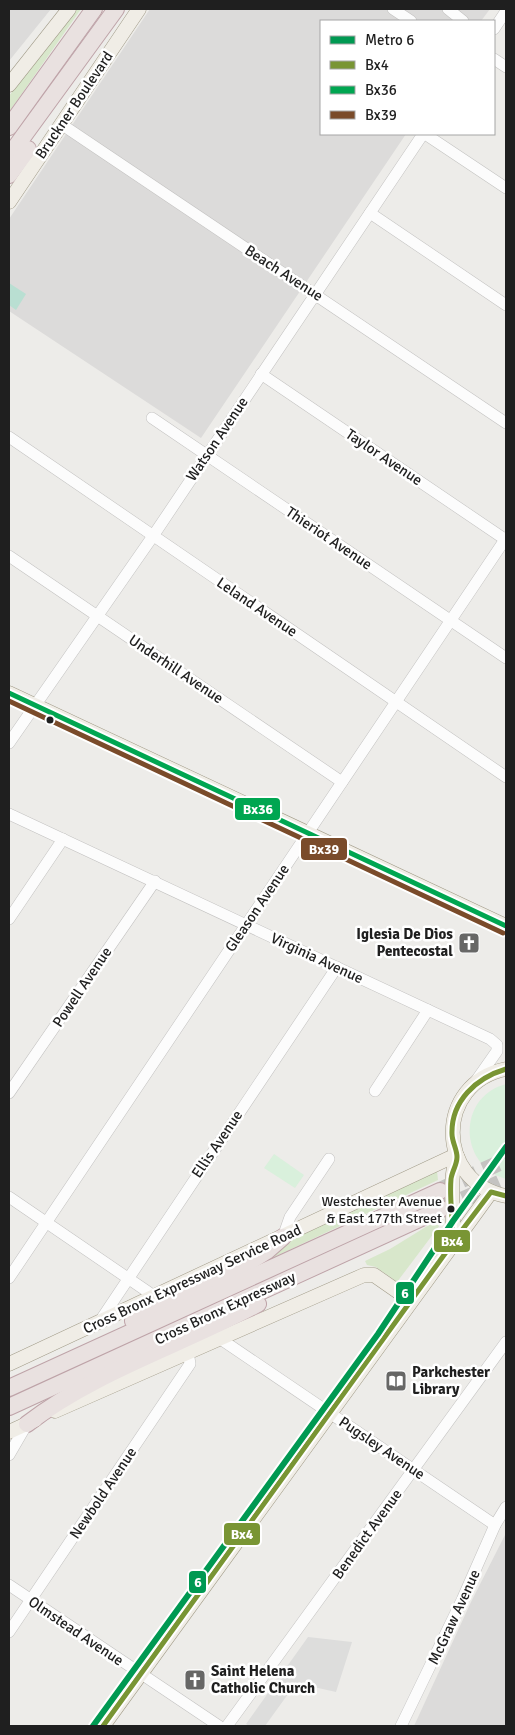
<svg xmlns="http://www.w3.org/2000/svg" width="515" height="1735" font-family="Signika,sans-serif">
<style>
.residential{fill:#dcdbda}
.grass{fill:#d8e7cb}
.park{fill:#d9f0dc}
.pitch{fill:#b9dfd2}
.parking{fill:#dddddc}
.lines{fill:none;stroke-linecap:round;stroke-linejoin:round}
.highway-tunnel{stroke:#c4c3c1;stroke-width:16;stroke-dasharray:16 8;stroke-linecap:butt}
.minor-casing{stroke:#c3c2c1;stroke-width:12}
.major-casing{stroke:#a19b88;stroke-width:15}
.highway-casing{stroke:#bea3a8;stroke-width:18}
.minor{stroke:#fcfcfc;stroke-width:11}
.major{stroke:#f0ede6;stroke-width:14}
.highway{stroke:#e9e1e0;stroke-width:16}
.rail-casing{stroke:#cbcbca;stroke-width:4.5}
.rail{stroke:#fff;stroke-width:2.5;stroke-dasharray:8;stroke-linecap:butt}
.bus-1-casing{stroke:#fff;stroke-width:9}
.bus-2-casing{stroke:#fff;stroke-width:9}
.bus-3-casing{stroke:#fff;stroke-width:9}
.bus-1{stroke:#799534;stroke-width:5}
.bus-2{stroke:#00a651;stroke-width:5}
.bus-3{stroke:#7a4b2a;stroke-width:5}
.metro-1-casing{stroke:#fff;stroke-width:10}
.metro-1{stroke:#009952;stroke-width:6}
.bus-dot{fill:#1f1f1f;stroke:#fff;stroke-width:2}
.labels{text-anchor:middle;stroke-width:5;stroke-linejoin:round;paint-order:stroke}
.bus-label{font-size:14px;fill:#1f1f1f;stroke:#fff;text-anchor:end}
.street-label{font-size:15px;fill:#1f1f1f;stroke:#fff}
.poi-label{font-size:15px;font-weight:bold;fill:#1f1f1f;stroke:#fff;text-anchor:start}
.line-badge{stroke:#fff;stroke-width:2}
.badge-label{font-size:14px;text-anchor:middle;font-weight:bold;fill:#fff}
</style>
<rect width="100%" height="100%" fill="#edece9"/>
<g class="residential">
<path d="M9 9H51L9 61Z"/>
<path d="M150 9H490L481 21H321V134H406L201 438 9 311V219Z"/>
<path d="M506 1533V1726H414L471 1602Z"/>
</g>
<g class="grass">
<path d="M75 9H81L9 112V96Z"/>
<path d="M437 1171 438 1180 257 1265 296 1235Z"/>
<path d="M442 1217 443 1221 397 1282 376 1267 367 1265 365 1261 390 1249Z"/>
</g>
<g class="park">
<path d="M506 1084V1179C458 1165 457 1097 506 1084Z"/>
<path d="M274 1154 304 1175 295 1188 264 1168Z"/>
</g>
<path class="pitch" d="M9 283 26 294 16 310 9 305Z"/>
<path class="parking" d="M308 1637 352 1642 336 1692 296 1683 265 1726H249L246 1724Z"/>
<g class="lines">
<g class="highway-tunnel">
<path d="M440 1190 506 1160"/>
<path d="M441 1209 506 1180"/>
</g>
<g class="minor-casing">
<g id="minor">
<path d="M393 9 411 21"/>
<path d="M448 9 463 21"/>
<path d="M494 29 506 11"/>
<path d="M494 59 506 67"/>
<path d="M61 124 506 423"/>
<path d="M425 134 506 188"/>
<path d="M370 213 506 305"/>
<path d="M261 374 506 540"/>
<path d="M152 418 506 658"/>
<path d="M9 437 506 777"/>
<path d="M9 556 342 782"/>
<path d="M9 743 153 536 423 134"/>
<path d="M9 814 490 1039 497 1045V1051L476 1081"/>
<path d="M9 919 63 839"/>
<path d="M375 1091 428 1010"/>
<path d="M9 1093 155 881"/>
<path d="M9 1197 154 1296"/>
<path d="M283 1237 290 1217 329 1159"/>
<path d="M9 1278 506 538"/>
<path d="M100 1321 337 967"/>
<path d="M219 1338 495 1525"/>
<path d="M9 1455 27 1424"/>
<path d="M9 1585 219 1726"/>
<path d="M9 1632 190 1364 188 1352"/>
<path d="M227 1726 506 1342"/>
<path d="M401 1726 462 1600 495 1525 506 1507"/>
</g>
</g>
<g class="major-casing">
<g id="major">
<path d="M9 85 69 9"/>
<path d="M9 202 139 9"/>
<path d="M9 693 506 926"/>
<path d="M506 1069C435 1083 435 1182 506 1196"/>
<path d="M452 1243C456 1214 447 1185 457 1156"/>
<path d="M9 1364 456 1155"/>
<path d="M55 1411 364 1275H374L410 1300"/>
<path d="M9 1432 35 1420"/>
<path d="M103 1726 491 1192"/>
</g>
</g>
<g class="highway-casing">
<g id="highway">
<path d="M9 127 94 9"/>
<path d="M9 156 116 9"/>
<path d="M9 175 28 149"/>
<path d="M133 1321 251 1261 267 1251 283 1237"/>
<path d="M9 1388 440 1191"/>
<path d="M9 1407 441 1209"/>
<path d="M27 1424C96 1371 182 1345 258 1304"/>
</g>
</g>
<use href="#minor" class="minor"/>
<use href="#major" class="major"/>
<use href="#highway" class="highway"/>
<g class="rail-casing">
<path id="rail" d="M99 1726 300 1449"/>
</g>
<use href="#rail" class="rail"/>
<g class="bus-1-casing">
<g id="bus-1">
<path d="M450 1246 491 1192 506 1196"/>
<path d="M103 1726 452 1244C454 1222 449 1201 451 1179 452 1171 457 1165 457 1157 457 1149 452 1142 452 1134 451 1101 476 1078 506 1069"/>
</g>
</g>
<g class="bus-2-casing">
<path id="bus-2" d="M9 693 506 926"/>
</g>
<g class="bus-3-casing">
<path id="bus-3" d="M9 701 503 933"/>
</g>
<use href="#bus-1" class="bus-1"/>
<use href="#bus-2" class="bus-2"/>
<use href="#bus-3" class="bus-3"/>
<g class="metro-1-casing">
<path id="metro-1" d="M93 1726 378 1334 453 1221 506 1147"/>
</g>
<use href="#metro-1" class="metro-1"/>
</g>
<defs>
<g id="church-square" transform="scale(1.125)"><rect x="-9" y="-9" width="18" height="18" rx="4" fill="#676766" stroke="#fff"/><path d="M-1.2-6h2.4v3.5h3.3v2.4h-3.3V6h-2.4V-.1h-3.3v-2.4h3.3Z" fill="#fff"/></g>
<g id="library-square" transform="scale(1.125)"><rect x="-9" y="-9" width="18" height="18" rx="4" fill="#676766" stroke="#fff"/><path d="M-6-4Q-3-5.5-.7-3.5V5Q-3 3-6 4ZM6-4Q3-5.5 .7-3.5V5Q3 3 6 4Z" fill="#fff"/></g>
</defs>
<g fill-rule="evenodd">
<use href="#church-square" x="469" y="943"/>
<use href="#library-square" x="396" y="1381"/>
<use href="#church-square" x="195" y="1680"/>
</g>
<g class="bus-dot">
<circle cx="50" cy="720" r="4.5"/>
<circle cx="451" cy="1209" r="4.5"/>
</g>
<g class="labels">
<g class="bus-label">
<text x="442" y="1206">Westchester Avenue<tspan x="442" dy="17">&amp; East 177th Street</tspan></text>
</g>
<g class="street-label">
<text transform="translate(74 105) rotate(-56)" y="5">Bruckner Boulevard</text>
<text transform="translate(284 273) rotate(33)" y="5">Beach Avenue</text>
<text transform="translate(217 439) rotate(-56)" y="5">Watson Avenue</text>
<text transform="translate(384 457) rotate(34)" y="5">Taylor Avenue</text>
<text transform="translate(329 538) rotate(34)" y="5">Thieriot Avenue</text>
<text transform="translate(257 607) rotate(34)" y="5">Leland Avenue</text>
<text transform="translate(176 669) rotate(34)" y="5">Underhill Avenue</text>
<text transform="translate(257 908) rotate(-56)" y="5">Gleason Avenue</text>
<text transform="translate(317 958) rotate(25)" y="5">Virginia Avenue</text>
<text transform="translate(82 987) rotate(-56)" y="5">Powell Avenue</text>
<text transform="translate(217 1144) rotate(-56)" y="5">Ellis Avenue</text>
<text transform="translate(192 1279) rotate(-25)" y="5">Cross Bronx Expressway Service Road</text>
<text transform="translate(225 1308) rotate(-25)" y="5">Cross Bronx Expressway</text>
<text transform="translate(382 1448) rotate(34)" y="5">Pugsley Avenue</text>
<text transform="translate(103 1493) rotate(-56)" y="5">Newbold Avenue</text>
<text transform="translate(367 1534) rotate(-54)" y="5">Benedict Avenue</text>
<text transform="translate(454 1617) rotate(-65)" y="5">McGraw Avenue</text>
<text transform="translate(76 1631) rotate(34)" y="5">Olmstead Avenue</text>
</g>
<g class="poi-label">
<text x="453" y="939" text-anchor="end">Iglesia De Dios<tspan x="453" dy="17">Pentecostal</tspan></text>
<text x="412" y="1377">Parkchester<tspan x="412" dy="17">Library</tspan></text>
<text x="211" y="1676">Saint Helena<tspan x="211" dy="17">Catholic Church</tspan></text>
</g>
</g>
<g class="line-badge">
<rect x="234" y="797" width="47" height="24" rx="5" fill="#00a651"/>
<rect x="300" y="837" width="48" height="24" rx="5" fill="#7a4b2a"/>
<rect x="433" y="1229" width="38" height="24" rx="5" fill="#799534"/>
<rect x="395" y="1281" width="20" height="24" rx="5" fill="#009952"/>
<rect x="223" y="1522" width="38" height="24" rx="5" fill="#799534"/>
<rect x="188" y="1570" width="19" height="24" rx="5" fill="#009952"/>
</g>
<g class="badge-label">
<text x="258" y="814">Bx36</text>
<text x="324" y="854">Bx39</text>
<text x="452" y="1246">Bx4</text>
<text x="405" y="1298">6</text>
<text x="242" y="1539">Bx4</text>
<text x="198" y="1587">6</text>
</g>
<rect width="515" height="1735" fill="none" stroke="#1f1f1f" stroke-width="20"/>
<rect x="320" y="20" width="175" height="115" fill="#ffffff" stroke="#a5a5a5"/>
<rect x="330" y="36" width="25" height="8" fill="#009952" stroke="#a5a5a5"/>
<text x="365" y="45" font-size="15" fill="#1f1f1f">Metro 6</text>
<rect x="330" y="61" width="25" height="8" fill="#799534" stroke="#a5a5a5"/>
<text x="365" y="70" font-size="15" fill="#1f1f1f">Bx4</text>
<rect x="330" y="86" width="25" height="8" fill="#00a651" stroke="#a5a5a5"/>
<text x="365" y="95" font-size="15" fill="#1f1f1f">Bx36</text>
<rect x="330" y="111" width="25" height="8" fill="#7a4b2a" stroke="#a5a5a5"/>
<text x="365" y="120" font-size="15" fill="#1f1f1f">Bx39</text>
</svg>
